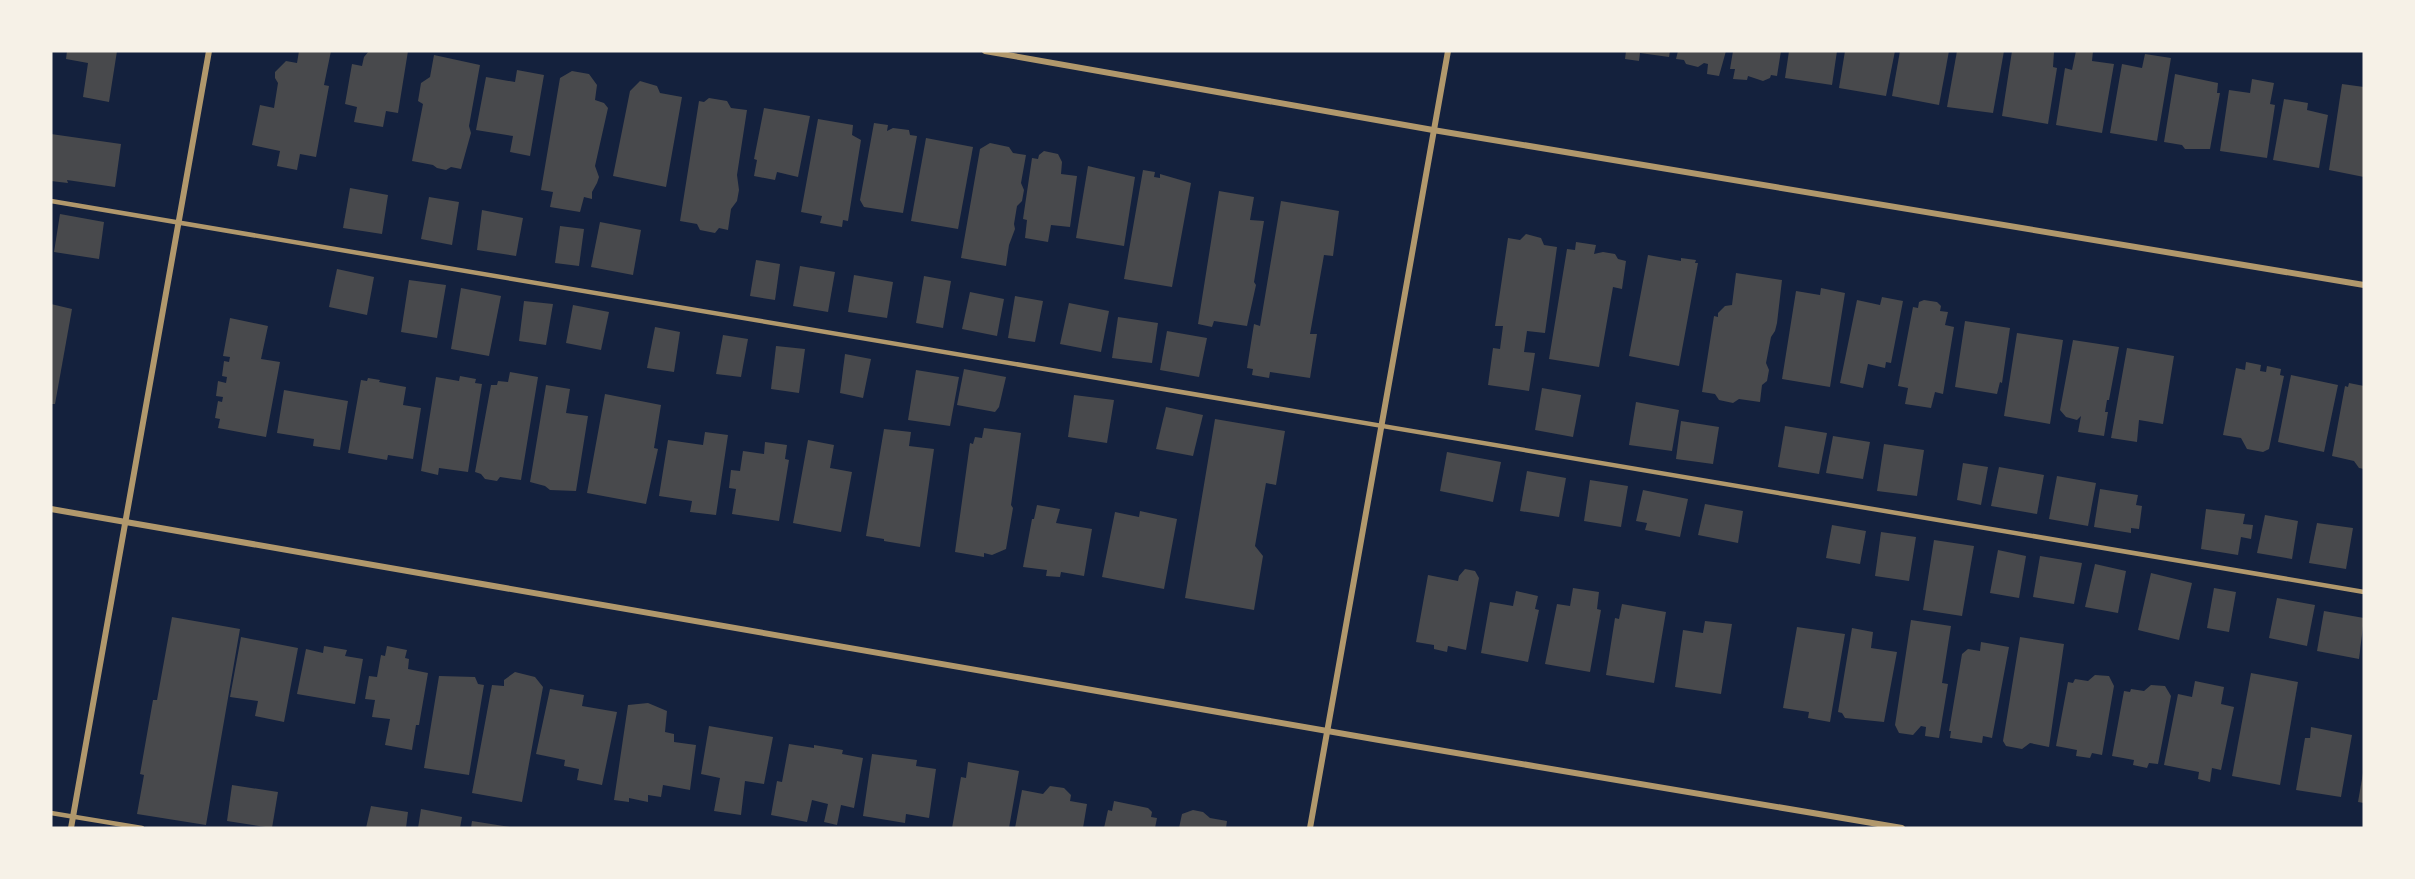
<svg xmlns="http://www.w3.org/2000/svg" width="2415" height="879" font-family="Poppins,sans-serif">
<style>
.building{fill:#48494c}
.lines{fill:none;stroke-linecap:round;stroke-linejoin:round}
.service{stroke:#b1986c;stroke-width:4.5}
.minor{stroke:#b1986c;stroke-width:6}
</style>
<rect width="100%" height="100%" fill="#14213d"/>
<g class="building">
<path d="M67 51H117L109 102 83 97 88 63 66 59Z"/>
<path d="M299 51H331L324 85 329 86 316 157 300 154 297 170 277 166 280 151 252 145 260 105 274 108 278 83 275 78V72L286 61 297 63Z"/>
<path d="M369 51H408L398 113 386 111 383 127 354 122 357 107 345 104 352 64 362 66 364 57Z"/>
<path d="M1626 51H1670L1669 57 1640 53 1639 61 1625 59Z"/>
<path d="M1678 51H1726L1719 76 1707 74 1708 64 1704 63 1698 67 1686 64 1684 60 1676 59Z"/>
<path d="M1733 51H1781L1777 76 1771 75 1770 78 1763 81 1748 76 1747 80 1733 79 1735 69H1730Z"/>
<path d="M1789 51H1837L1832 85 1785 78Z"/>
<path d="M1845 51H1895L1886 96 1839 88Z"/>
<path d="M1900 51H1949L1939 105 1892 96Z"/>
<path d="M1957 51H2004L1993 113 1947 107Z"/>
<path d="M2012 51 2054 52 2053 67 2057 68 2048 124 2002 116Z"/>
<path d="M2076 51H2093L2092 61 2114 64 2102 133 2056 125 2065 68 2072 70Z"/>
<path d="M2145 54 2171 58 2157 141 2110 133 2122 64 2142 68Z"/>
<path d="M434 55 480 65 469 126 471 133 461 169 451 167 446 170 437 168 433 165 412 161 423 104 418 101 421 83 430 77Z"/>
<path d="M517 70 544 75 530 156 510 152 513 136 476 130 486 77 515 82Z"/>
<path d="M572 71 589 74 597 85 595 100 604 103 608 108 595 166 599 177 597 183 592 192V199L584 197 580 212 550 207 553 192 541 190 560 78Z"/>
<path d="M2175 74 2218 83 2217 93H2220L2210 149H2185L2182 145 2164 142Z"/>
<path d="M2252 79 2274 83 2270 104 2275 105 2267 158 2220 151 2229 90 2250 93Z"/>
<path d="M640 81 657 86 660 93 682 97 666 187 613 176 630 91Z"/>
<path d="M2342 84 2364 87V177L2329 170Z"/>
<path d="M709 98 727 101 731 108 747 110 737 175 739 190 737 201 731 209 728 230 719 228 715 233 700 230 697 224 680 221 699 101 704 102Z"/>
<path d="M2284 99 2308 103 2307 110 2328 115 2319 168 2273 160Z"/>
<path d="M764 108 810 116 798 177 777 172 775 180 754 176 757 160 754 159Z"/>
<path d="M818 119 853 125 852 135 861 140 848 221 843 220 842 227 820 223 822 216 801 212Z"/>
<path d="M874 123 888 125 887 131 893 128 909 130 910 135 917 136 903 213 864 207 860 200Z"/>
<path d="M51 134 121 144 115 187 67 180 68 183 51 181Z"/>
<path d="M926 138 973 147 958 229 911 221Z"/>
<path d="M990 143 1009 147 1013 153 1026 155 1021 183 1024 190 1022 201 1017 206 1014 224 1015 229 1009 245 1006 266 961 258 980 149Z"/>
<path d="M1044 151 1058 154 1062 162 1061 174 1077 176 1070 227 1051 225 1048 242 1025 238 1027 220 1023 219 1032 158 1038 159 1039 155Z"/>
<path d="M1088 166 1135 177 1124 246 1076 238Z"/>
<path d="M1143 170 1155 172 1154 177 1160 178V174L1191 183 1172 287 1124 279Z"/>
<path d="M350 188 388 195 382 234 343 228Z"/>
<path d="M1219 191 1254 197 1250 220 1264 221 1254 282 1256 285 1247 326 1214 321 1212 327 1198 324Z"/>
<path d="M429 197 459 202 452 245 421 239Z"/>
<path d="M1281 201 1339 211 1333 256 1324 255 1310 334H1317L1310 378 1270 372 1269 378 1252 375 1253 369 1247 368 1254 324 1260 326Z"/>
<path d="M482 210 523 218 516 256 477 250Z"/>
<path d="M60 214 104 222 99 259 54 252Z"/>
<path d="M600 222 641 230 633 275 591 267Z"/>
<path d="M560 226 584 229 579 266 555 263Z"/>
<path d="M1526 234 1541 238 1544 245 1557 247 1545 333 1527 331 1524 352 1535 353 1529 391 1488 385 1493 348 1500 349 1503 326H1495L1508 238 1520 240Z"/>
<path d="M1576 242 1596 245 1594 254 1603 252 1615 254 1618 259 1626 261 1622 289 1613 287 1599 367 1549 359 1567 249 1575 250Z"/>
<path d="M1648 255 1681 261V258L1696 260 1695 263H1698L1679 366 1629 356Z"/>
<path d="M756 260 780 264 775 300 750 296Z"/>
<path d="M800 266 835 272 828 312 793 306Z"/>
<path d="M337 269 374 277 367 315 329 307Z"/>
<path d="M1736 273 1782 280 1777 323 1775 331 1771 337 1766 363 1769 370 1767 381 1762 385 1760 402 1739 399 1733 403 1719 400 1715 394 1702 392 1714 316 1718 317V313L1725 306 1732 305Z"/>
<path d="M854 275 893 282 887 318 848 312Z"/>
<path d="M924 276 951 281 943 328 916 323Z"/>
<path d="M409 280 446 285 437 338 401 332Z"/>
<path d="M461 288 501 296 489 356 451 349Z"/>
<path d="M1821 288 1845 293 1830 387 1782 379 1796 291 1820 295Z"/>
<path d="M970 292 1004 299 997 336 962 329Z"/>
<path d="M1015 296 1043 301 1035 342 1008 338Z"/>
<path d="M1882 297 1903 301 1891 363 1886 362 1885 368 1868 364 1863 388 1840 383 1857 300 1880 305Z"/>
<path d="M1924 300 1937 302 1941 306 1940 311 1948 312 1945 325 1954 327 1943 394 1935 392 1931 408 1905 404 1908 388 1898 386 1913 307 1918 308 1919 302Z"/>
<path d="M524 301 553 304 546 345 519 341Z"/>
<path d="M1069 303 1109 311 1101 352 1060 344Z"/>
<path d="M51 304 72 309 55 404H51Z"/>
<path d="M573 305 609 312 601 350 566 343Z"/>
<path d="M1118 317 1158 323 1152 363 1112 358Z"/>
<path d="M230 318 268 326 261 359 280 362 266 437 218 428 220 419 215 418 218 401 222 402 223 397 216 396 218 381 226 383 227 377 222 376 224 361 229 362 230 357 223 356Z"/>
<path d="M1965 321 2010 328 2002 383 2000 382 1997 394 1955 387Z"/>
<path d="M655 327 680 332 674 372 647 368Z"/>
<path d="M1167 331 1207 338 1199 377 1160 370Z"/>
<path d="M2017 333 2063 340 2050 424 2004 416Z"/>
<path d="M723 335 748 339 741 377 716 374Z"/>
<path d="M2073 340 2119 347 2109 400H2107L2105 412H2108L2104 436 2078 432 2081 416 2077 420 2066 417 2060 410Z"/>
<path d="M776 346 805 349 799 393 771 389Z"/>
<path d="M2127 348 2174 356 2163 424 2139 420 2137 442 2111 438Z"/>
<path d="M845 354 871 359 863 398 840 393Z"/>
<path d="M2246 362 2261 365 2260 371 2266 372 2267 366 2281 369 2280 375 2284 376 2269 449 2263 452 2247 449 2241 438 2223 435 2236 368 2245 370Z"/>
<path d="M964 369 1006 377 999 407 995 412 957 405Z"/>
<path d="M916 370 959 377 950 426 908 420Z"/>
<path d="M510 372 538 377 521 480 500 477 497 481 485 479 481 474 475 472 491 385H497L498 381 508 382Z"/>
<path d="M2291 375 2338 385 2324 452 2278 442Z"/>
<path d="M460 376 476 379 475 383 482 384 468 472 439 468 438 475 421 471 436 377 459 381Z"/>
<path d="M368 378 380 380 379 382 406 387 403 405 421 408 413 459 388 455 387 460 348 453 361 380 367 381Z"/>
<path d="M2349 383 2364 386V469L2359 468 2354 461 2332 456 2345 386 2348 387Z"/>
<path d="M546 385 570 389 566 413 588 416 576 491 550 490 545 486 530 482Z"/>
<path d="M1542 388 1581 395 1573 437 1535 430Z"/>
<path d="M284 390 348 401 340 450 313 446 314 439 277 433Z"/>
<path d="M605 394 661 405 654 448 658 449 646 504 587 493Z"/>
<path d="M1074 395 1114 400 1107 443 1068 437Z"/>
<path d="M1636 402 1679 410 1672 451 1629 445Z"/>
<path d="M1166 407 1203 415 1193 456 1156 449Z"/>
<path d="M1215 419 1285 431 1276 485 1266 483 1255 546 1263 556 1254 610 1185 598Z"/>
<path d="M1681 421 1719 427 1713 464 1676 459Z"/>
<path d="M1785 426 1827 433 1819 474 1778 467Z"/>
<path d="M984 428 1021 433 1011 505 1013 508 1006 549 992 555 984 553V557L955 552 970 443 973 444 975 437 982 438Z"/>
<path d="M884 429 911 432 909 446 934 449 920 547 884 541V539L866 536Z"/>
<path d="M705 432 728 435 716 515 690 512 692 501 659 496 668 440 703 445Z"/>
<path d="M1833 436 1870 442 1863 479 1826 473Z"/>
<path d="M808 440 834 445 830 468 852 472 841 532 793 523Z"/>
<path d="M765 442 787 445 785 459 789 460 779 521 732 514 736 489 729 488 731 470 740 471 743 451 764 454Z"/>
<path d="M1884 444 1924 450 1917 496 1877 491Z"/>
<path d="M1447 452 1501 462 1493 502 1440 491Z"/>
<path d="M1963 463 1988 467 1981 505 1957 500Z"/>
<path d="M1999 467 2044 475 2037 514 1991 506Z"/>
<path d="M1527 471 1566 478 1559 517 1520 511Z"/>
<path d="M2057 476 2096 483 2088 526 2049 519Z"/>
<path d="M1590 480 1628 486 1621 527 1584 521Z"/>
<path d="M2100 489 2138 495 2136 505 2142 506 2139 529 2131 528V533L2094 527Z"/>
<path d="M1643 490 1688 499 1680 537 1645 530 1647 523 1636 521Z"/>
<path d="M1705 504 1743 511 1738 543 1698 535Z"/>
<path d="M1037 505 1060 509 1056 523 1092 529 1084 576 1061 572 1060 577 1046 576 1047 570 1023 567 1032 519H1034Z"/>
<path d="M2206 509 2245 514 2243 524 2253 525 2251 539 2241 537 2238 555 2201 549Z"/>
<path d="M1140 511 1177 519 1164 589 1102 577 1115 512 1139 517Z"/>
<path d="M2265 515 2298 521 2292 559 2257 553Z"/>
<path d="M2317 523 2353 528 2346 569 2309 563Z"/>
<path d="M1832 525 1866 531 1860 564 1826 558Z"/>
<path d="M1881 532 1916 537 1909 581 1875 576Z"/>
<path d="M1934 540 1974 546 1962 616 1923 610Z"/>
<path d="M1998 550 2026 556 2019 598 1990 593Z"/>
<path d="M2040 556 2082 563 2074 604 2033 597Z"/>
<path d="M2095 564 2126 571 2118 613 2085 607Z"/>
<path d="M1465 569 1475 571 1479 578 1466 650 1448 646 1447 652 1434 649V645L1416 642 1428 575 1458 581 1459 576Z"/>
<path d="M2151 573 2192 583 2179 640 2138 630Z"/>
<path d="M1573 588 1599 592 1597 609 1601 610 1590 672 1545 664 1557 604 1570 606Z"/>
<path d="M2214 588 2236 592 2229 632 2207 628Z"/>
<path d="M1516 591 1538 596 1535 609 1539 610 1528 662 1481 653 1490 602 1513 606Z"/>
<path d="M2277 598 2315 605 2307 646 2269 638Z"/>
<path d="M1622 604 1666 612 1654 683 1606 675 1615 618 1619 619Z"/>
<path d="M2324 611 2364 618 2359 659 2317 651Z"/>
<path d="M172 617 240 629 206 825 137 814 144 775 140 774 153 700H157Z"/>
<path d="M1911 620 1951 626 1942 683 1948 684 1939 738 1925 736 1926 727 1921 726 1913 735 1899 733 1895 725Z"/>
<path d="M1705 621 1732 624 1721 694 1675 687 1683 630 1703 633Z"/>
<path d="M1797 627 1845 634 1830 722 1808 718 1809 712 1783 708Z"/>
<path d="M1852 628 1873 632 1871 648 1897 652 1884 722 1845 718 1842 713 1838 712Z"/>
<path d="M241 637 298 648 284 722 255 716 258 701 230 697Z"/>
<path d="M2020 637 2064 644 2049 747 2030 743 2022 749 2006 746 2003 741Z"/>
<path d="M1981 642 2009 647 1992 738 1983 736 1982 743 1950 738 1951 731H1949L1962 654 1968 649 1980 651Z"/>
<path d="M324 646 347 650 345 656 363 659 355 704 297 694 306 649 323 653Z"/>
<path d="M387 646 407 650 405 658 409 659 408 669 428 673 419 725H416L412 750 385 745 390 719 372 717 375 700 365 699 369 676 377 677 381 655 385 656Z"/>
<path d="M515 672 535 677 543 687 522 802 472 793 492 685 504 686V680Z"/>
<path d="M2251 673 2298 682 2280 785 2232 776Z"/>
<path d="M2095 675 2109 676 2114 686 2102 755 2092 753 2090 758 2076 756 2077 750 2056 746 2068 682 2073 683 2075 679 2088 681Z"/>
<path d="M439 676 475 677 478 684 484 685 469 775 424 768Z"/>
<path d="M2195 681 2224 687 2221 704 2234 707 2221 770 2212 768 2210 782 2198 779 2199 772 2164 765 2178 694 2192 697Z"/>
<path d="M2151 685 2165 686 2171 696 2158 764 2149 763 2147 768 2133 765 2134 760 2112 756 2124 691 2130 692 2131 689 2144 691Z"/>
<path d="M550 689 584 695 582 706 617 712 602 785 577 780 579 769 564 766 565 760 536 754Z"/>
<path d="M648 703 667 711 665 732 674 734V742L696 745 690 790 663 785 661 797 648 795V802L629 798V802L614 800 628 705Z"/>
<path d="M709 726 773 737 764 784 745 781 741 815 714 811 720 778 701 774Z"/>
<path d="M2311 727 2352 735 2341 797 2296 790 2305 738H2310Z"/>
<path d="M789 744 814 748V745L843 750 842 754 863 758 854 808 841 805 837 825 824 822 828 804 812 800 807 822 771 815 777 781 782 782Z"/>
<path d="M872 754 917 760 916 766 936 769 929 818 906 814 905 823 863 816Z"/>
<path d="M968 762 1019 771 1009 828H952L961 777 966 778Z"/>
<path d="M2363 773H2364V803L2358 802Z"/>
<path d="M232 785 278 792 272 828 227 821Z"/>
<path d="M1050 786 1064 788 1071 795 1070 801 1087 804 1083 828H1015L1022 790 1043 794Z"/>
<path d="M1114 801 1148 808 1152 812 1151 817 1157 818 1155 828H1104L1108 810 1112 811Z"/>
<path d="M371 806 408 812 406 828H366Z"/>
<path d="M421 809 462 817 460 828H418Z"/>
<path d="M1193 810 1203 812 1210 818 1227 821 1226 828H1179L1182 814Z"/>
<path d="M472 821 510 827V828H471Z"/>
</g>
<g class="lines">
<g class="service">
<path d="M51 201 2364 592"/>
<path d="M51 813 142 828"/>
</g>
<g class="minor">
<path d="M985 51 1433 130 2364 285"/>
<path d="M51 509 1379 740 1902 828"/>
<path d="M71 828 209 51"/>
<path d="M1310 828 1448 51"/>
</g>
</g>
<rect width="2415" height="879" fill="none" stroke="#f6f1e7" stroke-width="105"/>
</svg>
